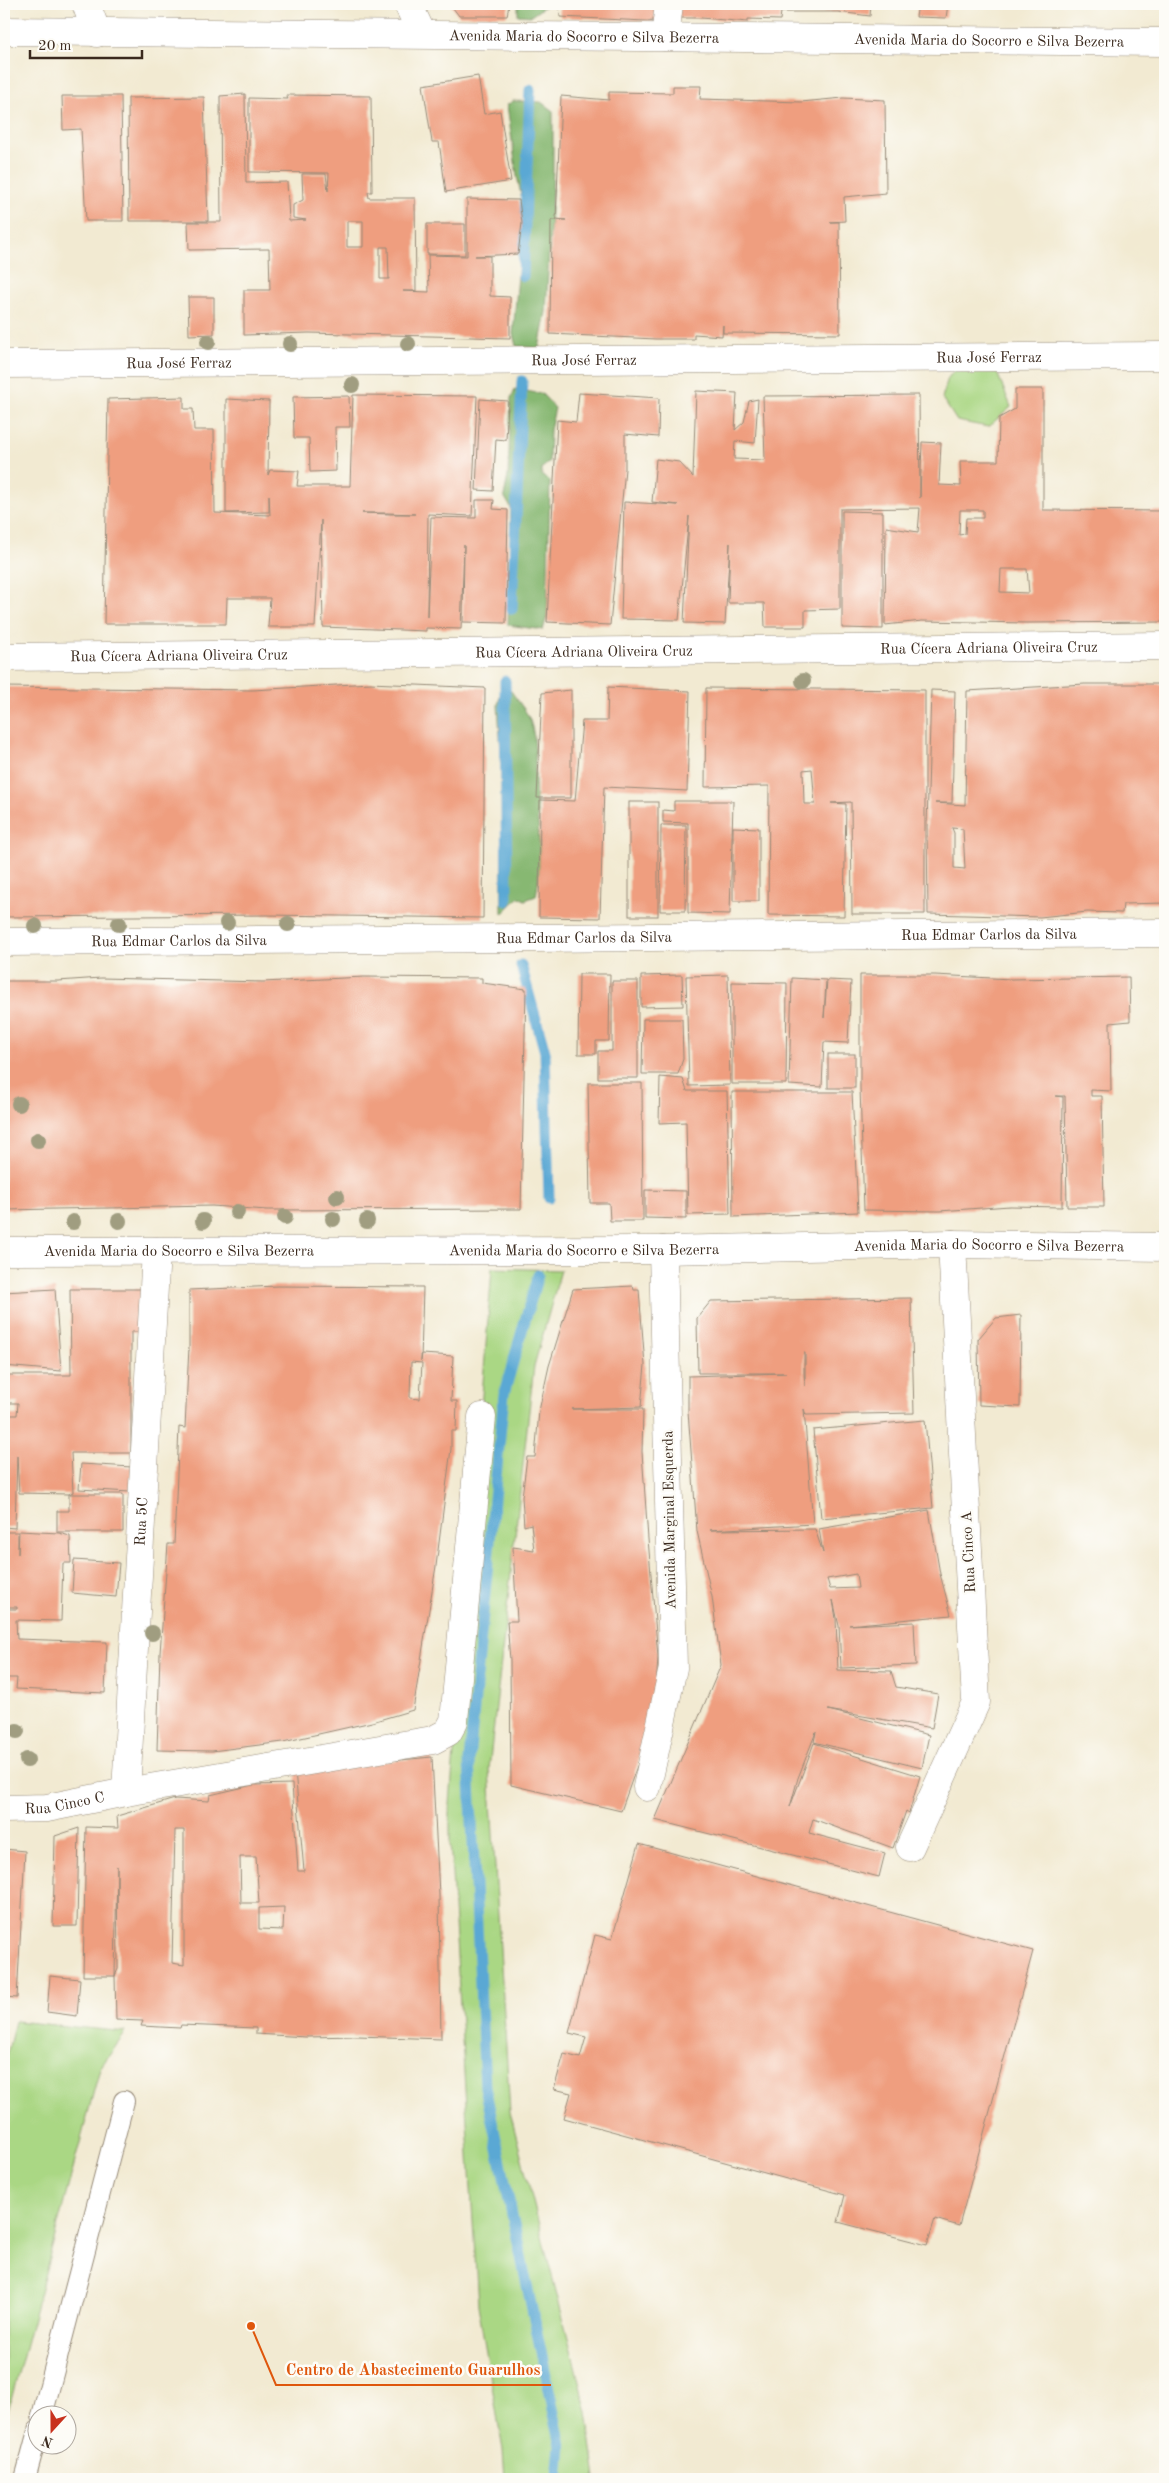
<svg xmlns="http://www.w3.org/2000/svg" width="1169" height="2483" font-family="'Old Standard TT',serif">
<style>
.green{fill:#aad784;stroke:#728051}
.forest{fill:#87b872;stroke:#617148}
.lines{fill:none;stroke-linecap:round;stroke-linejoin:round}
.stream{stroke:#5aa8d4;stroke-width:11}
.building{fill:#ef9e7f;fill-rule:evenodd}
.lane-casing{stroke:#968a78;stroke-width:22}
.street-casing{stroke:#968a78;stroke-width:29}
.lane{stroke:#fff;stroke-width:20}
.street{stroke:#fff;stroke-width:28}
.tree{fill:#a09d80}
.labels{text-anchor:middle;stroke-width:5;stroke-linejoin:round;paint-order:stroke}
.street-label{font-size:15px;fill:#3b2a1e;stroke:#fdfcf7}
.leader{fill:none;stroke:#df570d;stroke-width:2}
.callout-dot{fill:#df570d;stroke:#fdfcf7;stroke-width:2}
.callout-label{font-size:16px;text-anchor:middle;font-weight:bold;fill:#df570d;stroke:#fdfcf7;stroke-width:5;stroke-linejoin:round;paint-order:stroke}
</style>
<rect width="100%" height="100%" fill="#fdfcf7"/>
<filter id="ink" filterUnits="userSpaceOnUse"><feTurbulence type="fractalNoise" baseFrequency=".02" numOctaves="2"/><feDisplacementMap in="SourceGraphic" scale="10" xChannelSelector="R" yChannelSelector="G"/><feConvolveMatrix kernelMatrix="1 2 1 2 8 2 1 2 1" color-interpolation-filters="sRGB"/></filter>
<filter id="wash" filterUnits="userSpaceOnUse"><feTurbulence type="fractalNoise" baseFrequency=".0096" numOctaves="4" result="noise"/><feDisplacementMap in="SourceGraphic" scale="20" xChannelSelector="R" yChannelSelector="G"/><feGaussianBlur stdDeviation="1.12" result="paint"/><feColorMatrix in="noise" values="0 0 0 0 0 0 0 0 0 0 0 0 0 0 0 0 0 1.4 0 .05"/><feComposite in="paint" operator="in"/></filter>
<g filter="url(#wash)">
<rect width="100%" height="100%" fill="#f2ead2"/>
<g class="green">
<path d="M961 362 994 365 1011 407 988 427 957 421 942 398 948 378Z"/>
<path d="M492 1268 561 1270 534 1366 489 1769 510 2112 587 2412 596 2479H505L503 2450 478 2305 450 1840V1803Z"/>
<path d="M15 2021 126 2032 100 2068 4 2426V2068Z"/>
</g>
<g class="forest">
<path d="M518 4H545V6L531 16 518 15Z"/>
<path d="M513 101 541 102 553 111V170L546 312 539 348 516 346 513 334 520 252 526 218 517 176 507 105Z"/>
<path d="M515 389 542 394 555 408 550 430 549 462 542 468V476L550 481 547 616 543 630 508 625 511 508 504 496 508 476 511 398Z"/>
<path d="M511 691C517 700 526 710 530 720 539 746 533 774 536 800 539 831 542 866 536 896L525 900 519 897 502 914 501 753 498 705 501 692Z"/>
</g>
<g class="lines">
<g class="stream">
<path d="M523 276 530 90"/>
<path d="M512 609 522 381"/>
<path d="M505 681 507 901"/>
<path d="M521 965 545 1052 549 1198"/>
<path d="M538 1275 504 1394 469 1761 485 2087 561 2446 558 2479"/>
</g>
</g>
<g id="blocks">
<g class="building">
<path d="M450 4H509L507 16H459Z"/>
<path d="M559 4H669L667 22 560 17Z"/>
<path d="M670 4H871L870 16 838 12H781L780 20 748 19V22L701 18H668Z"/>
<path d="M918 4H948L946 18 916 17Z"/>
<path d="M478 76 484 114 500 111 511 181 446 192 439 142H432L423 85Z"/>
<path d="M673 86H701L700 99 801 102 843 98 885 100 886 193 844 197 845 221 830 222H839L840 334 723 333V325L722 336 694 334V339H656L550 334 551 220H566L556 219 561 96 609 100V92L673 93Z"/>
<path d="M245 94 246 183 287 182 289 221 306 220 293 218V205L303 200 302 174H326L328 191 329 173 249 172V98L288 99 286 95 371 96 372 192H368L369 198H415L416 291H403L429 292 428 255 467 256V199L519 200 522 223 518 254 475 256H490V296L510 297V338L309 333 244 335V290H270L269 249 189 250 188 222H221L220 96ZM347 221H363V247H347ZM380 247H388L389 279H380Z"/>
<path d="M62 96H121L123 221H86L81 129 63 130Z"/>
<path d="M204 97 208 221H129L128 98Z"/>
<path d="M427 224H465V255L427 254Z"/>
<path d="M188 297H214V334L189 335Z"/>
<path d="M1015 389H1043V510L1165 511V622L1027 623 922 621 885 625 886 527 918 532 920 508 840 509V609L805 610V627H765L764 603H728L730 543 725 624 684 623 689 516 679 620 621 619 624 502 678 505 652 502 656 459 679 462 693 477 696 391 737 393 735 430 744 422 749 401 758 399 755 443 735 441 734 459 765 460 763 396 919 395 920 498 922 442 941 443 939 485 961 486 960 461H998L999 418 1015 409ZM960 510H983V518H966L965 534 959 535ZM1001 569H1027L1029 593 1000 592Z"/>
<path d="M579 393 659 398 658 437 625 434V469L610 625 547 622 557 420 576 422Z"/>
<path d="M353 395 477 396 472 516 428 514 427 617 431 517 476 518V500H494L493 509 508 510 506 623 463 622 464 545 461 629 426 628V631L323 627 321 520 315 627H268L270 598H227L226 624H104L108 399 184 397V409H193L194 430H214L215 513 270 515 269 495V512L226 513V399L269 401 268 475 270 470 299 471 297 486H350ZM362 513H387L415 514H391Z"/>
<path d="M349 396 350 427H335L336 471 310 472 309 438H294L293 397Z"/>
<path d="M480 399 508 401 506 440 496 439 493 491 476 490Z"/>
<path d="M842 511 883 512V629L842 628Z"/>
<path d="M370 683 485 688 483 918 267 915 4 917V687L253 690Z"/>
<path d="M1085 684H1165V761H1162L1161 867H1165V903L1123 904 1122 913 1087 912 1040 917 928 914 927 826 931 690 955 691 952 803H935L965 805 967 691ZM952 828 963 829 965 869 954 868V833Z"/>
<path d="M608 687 690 691 687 791 604 787 600 918 539 917 540 800 575 801 582 721H607Z"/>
<path d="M706 688 925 690V914H852L851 802 831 803 846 804 844 916 768 915 769 786 705 787ZM812 769 815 804H804L803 770Z"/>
<path d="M571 690V798H537L542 693Z"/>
<path d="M674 801H733L730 914 688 913V823L663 822V810L674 811Z"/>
<rect x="629" y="802" width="29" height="114"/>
<path d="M661 825H686L685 911H660Z"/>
<path d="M733 827 759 828V901H733Z"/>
<path d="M579 974H610L609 1041H596V1054H578Z"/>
<path d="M682 975 683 1006 641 1007V976Z"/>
<path d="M728 975 730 1085 689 1086 686 976Z"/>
<path d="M860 975H935L1011 979 1129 977 1130 1021 1110 1023 1111 1091 1091 1090V1096H1102L1104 1207H1067L1065 1096H1055L1063 1097 1062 1207 1010 1206 939 1211 864 1210 860 1088Z"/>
<path d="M364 977 482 978V983L526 989 521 1209 267 1210 212 1206 4 1210V981H58L101 978 263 982Z"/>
<path d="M792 978 826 980 824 1018 827 980 851 981 848 1043 824 1042 822 1087 789 1085Z"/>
<path d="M612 981H638V1078H598V1051H612Z"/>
<path d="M732 982 787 983 786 1084H732Z"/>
<path d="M643 1019H682L683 1059 678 1074H642Z"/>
<rect x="828" y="1054" width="27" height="34"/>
<path d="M660 1077 683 1079 687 1091H727L730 1214 688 1215 686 1122 659 1123Z"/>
<path d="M588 1083H642L643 1221H610L609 1203H590Z"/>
<path d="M732 1092H852L858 1212 733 1217Z"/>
<path d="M645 1190 686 1191V1219L645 1218Z"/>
<path d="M277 1286 423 1287 421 1361 422 1354 453 1356 451 1401H457L456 1431H451V1449L436 1566 413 1710 372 1722 283 1742 212 1751 157 1750 160 1653 168 1544H174L179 1427 185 1428 189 1347V1290ZM411 1362 422 1363 420 1399 410 1398Z"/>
<path d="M633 1286 634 1290H639L645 1365 641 1407 572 1409H643L642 1452 648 1539 658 1657 655 1704 643 1749 621 1811 511 1785 510 1660 507 1621H517L513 1547 534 1550 531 1524 524 1526 522 1497 527 1457H535L539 1411 549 1366 573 1289Z"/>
<path d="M55 1289 61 1371 4 1366V1292Z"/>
<path d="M70 1289H141V1332H131V1453H71L73 1492 69 1494 19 1493 17 1456 15 1528 4 1527V1415H17L18 1403H4V1375H71Z"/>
<path d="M911 1298 914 1413 806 1415 804 1409 813 1524 710 1530 815 1529 823 1553 819 1529 929 1510 940 1574 951 1615 849 1625 914 1622 916 1665 841 1668 839 1626 833 1600 836 1619 838 1670 891 1671 896 1687 938 1694 932 1728 828 1710 929 1735 922 1768 814 1742 816 1732 798 1778 790 1807 814 1743 920 1776 909 1813 906 1811 893 1848 813 1819 809 1833 885 1853 879 1877 655 1820 721 1665 712 1597 697 1531 688 1411V1376L786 1373H698L697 1318 711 1301ZM804 1353H805V1386L804 1373ZM856 1574 858 1588 830 1589 827 1579Z"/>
<path d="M1021 1315 1020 1407 979 1405 978 1339 996 1318Z"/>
<path d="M925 1420 933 1508 821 1518 813 1430Z"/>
<path d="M81 1464 132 1467 130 1492 79 1489Z"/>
<path d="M69 1494H123V1532H57V1511H69Z"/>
<path d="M19 1531 59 1533 70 1536 71 1563H63L61 1621 16 1620 17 1639 107 1642 105 1693 16 1689 17 1678H4V1609H17V1607H4V1532H18V1554Z"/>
<path d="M74 1560 119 1563 116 1597 72 1593Z"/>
<path d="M4 1741H8L7 1769H4Z"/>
<path d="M432 1757 439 1895 441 2039 358 2036 306 2037 256 2034V2028L181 2025 180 2028 141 2026 143 2021 116 2020 115 1976H83L86 1827 118 1828 117 1816 175 1799 209 1801 210 1795 253 1785 292 1784 298 1871H304L295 1770ZM175 1830H184V1965L172 1963ZM240 1857H256L259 1903H241ZM117 1866 118 1969 115 1976ZM284 1907 283 1930 259 1929V1908Z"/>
<path d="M79 1828 77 1926H53L55 1836Z"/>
<path d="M639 1844 1033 1951 959 2226 935 2219 927 2245 838 2222 845 2195 564 2118 571 2093 554 2089 564 2054 580 2058 586 2037 569 2033 595 1935 612 1939Z"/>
<path d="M4 1849 25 1851 17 1998 4 1997Z"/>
<path d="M50 1976 80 1979 77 2016 47 2012Z"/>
</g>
</g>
</g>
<g filter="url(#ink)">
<use href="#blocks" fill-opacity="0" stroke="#968a78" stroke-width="1"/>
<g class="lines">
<g class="lane-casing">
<g id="lane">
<path d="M42 2416 124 2101"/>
<path d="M25 2479 38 2431"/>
</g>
</g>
<g class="street-casing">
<g id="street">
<path d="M86 4 97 33"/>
<path d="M408 4 422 34"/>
<path id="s1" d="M4 31 1165 42"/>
<path d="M665 37 669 4"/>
<path id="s2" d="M4 364 1165 356"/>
<path id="s3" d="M4 657 1165 646"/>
<path id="s4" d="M4 942 1165 933"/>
<path id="s5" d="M4 1251 663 1250 952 1244 1165 1247"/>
<path d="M647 1787 673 1668 663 1250"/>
<path id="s6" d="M126 1792 156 1251"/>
<path id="s7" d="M4 1809 47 1808 126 1792 433 1740 448 1732 454 1721 482 1417"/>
<path d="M910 1847 976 1702 952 1244"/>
</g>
</g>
<use href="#lane" class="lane"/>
<use href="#street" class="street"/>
</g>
<g class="tree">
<circle cx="208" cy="342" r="8"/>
<circle cx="290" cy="344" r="8"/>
<circle cx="408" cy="344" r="8"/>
<circle cx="352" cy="385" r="8"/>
<circle cx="803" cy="681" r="8"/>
<circle cx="227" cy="923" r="8"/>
<circle cx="119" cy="924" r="8"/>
<circle cx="288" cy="924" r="8"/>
<circle cx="35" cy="926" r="8"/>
<circle cx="19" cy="1104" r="8"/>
<circle cx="38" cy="1140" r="8"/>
<circle cx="337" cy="1197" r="8"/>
<circle cx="237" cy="1212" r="8"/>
<circle cx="285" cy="1217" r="8"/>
<circle cx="333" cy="1219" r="8"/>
<circle cx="119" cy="1221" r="8"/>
<circle cx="203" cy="1221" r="8"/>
<circle cx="367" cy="1221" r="8"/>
<circle cx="73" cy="1222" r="8"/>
<circle cx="152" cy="1633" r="8"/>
<circle cx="17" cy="1731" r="8"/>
<circle cx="27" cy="1760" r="8"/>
</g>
</g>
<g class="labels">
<g class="street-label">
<text dy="5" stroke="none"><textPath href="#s1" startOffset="580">Avenida Maria do Socorro e Silva Bezerra</textPath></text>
<text dy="5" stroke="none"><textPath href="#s1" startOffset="985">Avenida Maria do Socorro e Silva Bezerra</textPath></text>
<text dy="5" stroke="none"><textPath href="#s2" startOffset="985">Rua José Ferraz</textPath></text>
<text dy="5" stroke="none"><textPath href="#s2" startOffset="580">Rua José Ferraz</textPath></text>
<text dy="5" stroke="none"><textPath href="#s2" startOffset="175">Rua José Ferraz</textPath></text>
<text dy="5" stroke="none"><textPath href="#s3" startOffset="985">Rua Cícera Adriana Oliveira Cruz</textPath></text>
<text dy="5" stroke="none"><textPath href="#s3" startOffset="580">Rua Cícera Adriana Oliveira Cruz</textPath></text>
<text dy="5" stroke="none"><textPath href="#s3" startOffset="175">Rua Cícera Adriana Oliveira Cruz</textPath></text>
<text dy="5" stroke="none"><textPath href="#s4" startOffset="985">Rua Edmar Carlos da Silva</textPath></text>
<text dy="5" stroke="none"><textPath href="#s4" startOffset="580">Rua Edmar Carlos da Silva</textPath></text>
<text dy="5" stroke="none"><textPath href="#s4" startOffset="175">Rua Edmar Carlos da Silva</textPath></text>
<text dy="5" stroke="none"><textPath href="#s5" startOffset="985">Avenida Maria do Socorro e Silva Bezerra</textPath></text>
<text dy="5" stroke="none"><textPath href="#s5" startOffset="580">Avenida Maria do Socorro e Silva Bezerra</textPath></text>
<text dy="5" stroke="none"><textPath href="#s5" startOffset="175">Avenida Maria do Socorro e Silva Bezerra</textPath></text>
<text transform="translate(669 1520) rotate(-91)" y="5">Avenida Marginal Esquerda</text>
<text dy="5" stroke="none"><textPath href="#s6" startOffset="271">Rua 5C</textPath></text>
<text transform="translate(968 1552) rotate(-93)" y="5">Rua Cinco A</text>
<text dy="5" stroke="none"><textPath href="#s7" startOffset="61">Rua Cinco C</textPath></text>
</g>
</g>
<path class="leader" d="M251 2326L276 2385H551"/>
<circle class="callout-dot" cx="251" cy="2326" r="5"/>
<g class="callout-label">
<text x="413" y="2375">Centro de Abastecimento Guarulhos</text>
</g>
<rect width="1169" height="2483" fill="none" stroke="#fdfcf7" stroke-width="20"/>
<g transform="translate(52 2430) rotate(201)"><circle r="24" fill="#fdfcf7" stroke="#afa8a0"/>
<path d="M0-4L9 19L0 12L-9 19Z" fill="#c8321e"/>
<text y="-8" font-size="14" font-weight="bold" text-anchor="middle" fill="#3b2a1e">N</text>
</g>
<path d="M30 50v8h112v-8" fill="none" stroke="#3b2a1e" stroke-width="2.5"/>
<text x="38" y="50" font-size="15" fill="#3b2a1e" stroke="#fdfcf7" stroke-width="4" paint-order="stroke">20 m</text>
</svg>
